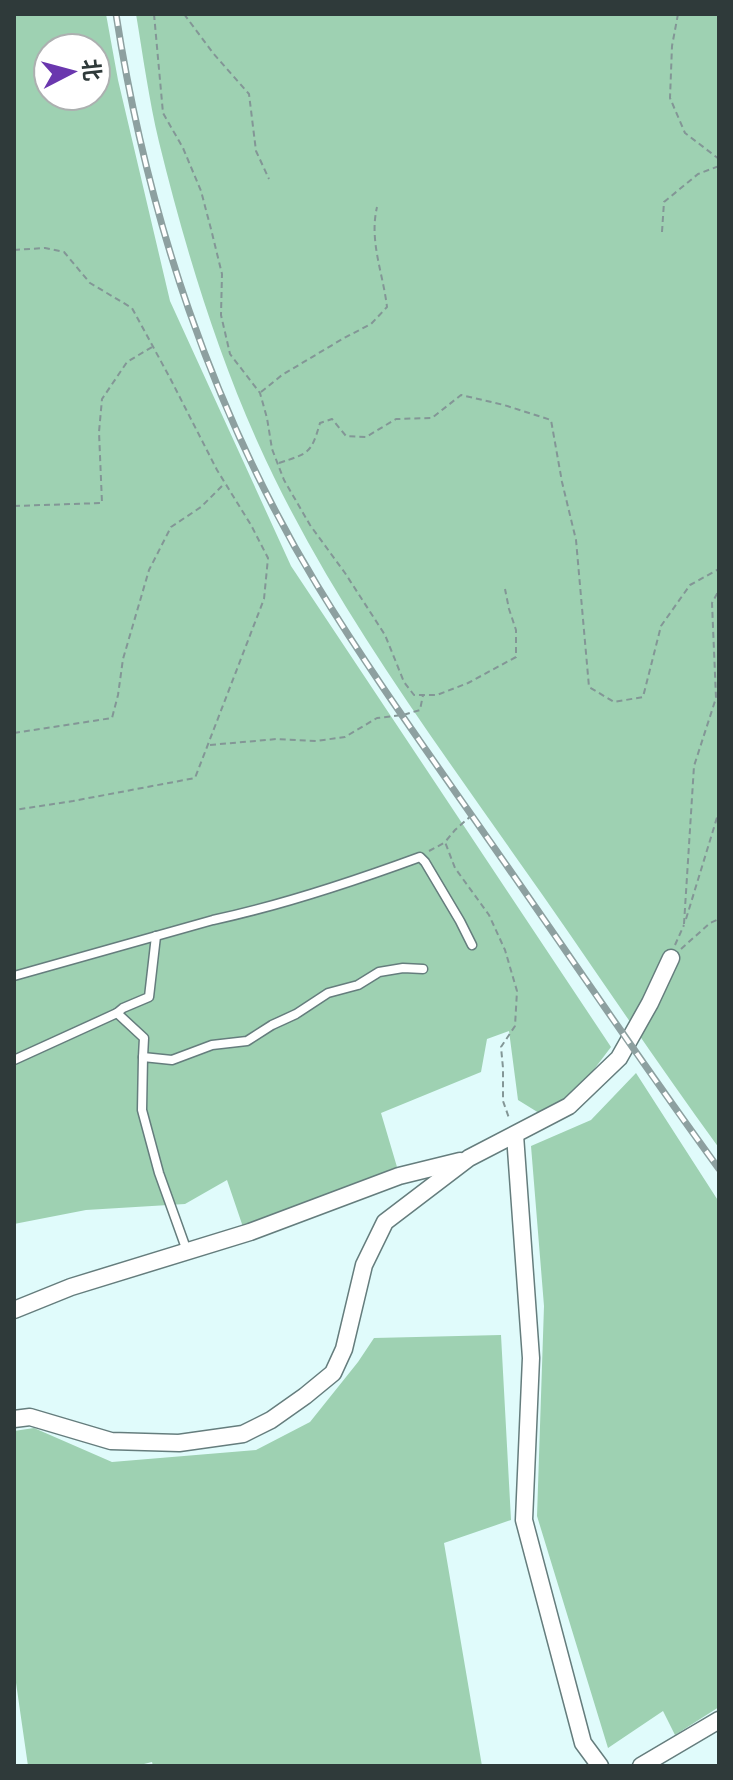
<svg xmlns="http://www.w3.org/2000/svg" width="733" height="1780" font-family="Figtree,'Noto Sans SC',sans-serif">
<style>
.forest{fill:#9ed1b2;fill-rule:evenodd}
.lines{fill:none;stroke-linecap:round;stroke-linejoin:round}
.service-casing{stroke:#657d7d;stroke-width:11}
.minor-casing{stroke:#657d7d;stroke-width:19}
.path{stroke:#839696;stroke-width:2;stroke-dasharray:6 4;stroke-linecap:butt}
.service{stroke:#fff;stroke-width:8}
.minor{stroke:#fff;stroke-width:16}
.rail-casing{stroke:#8da0a0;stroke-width:7}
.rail{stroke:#fff;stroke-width:4;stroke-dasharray:12;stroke-linecap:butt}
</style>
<rect width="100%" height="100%" fill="#e0fbfb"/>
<g class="forest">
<path d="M14 14H106L118 80 170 301 291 566 611 1047 576 1093 539 1113 518 1100 509 1031 487 1039 481 1072 381 1113 397 1167 243 1227 227 1180 185 1204 86 1210 14 1224ZM48 48H96V96H48Z"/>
<path d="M136 14H719V1148C649 1052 584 953 515 856 422 723 325 592 258 443 215 347 184 244 159 142 149 100 143 56 136 14Z"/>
<path d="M636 1073 719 1202V1707L675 1735 663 1711 608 1748 537 1516 544 1306 531 1146 591 1120Z"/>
<path d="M501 1335 511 1520 444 1543 482 1766H153L152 1762 136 1766H28L14 1669V1431L34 1428 112 1462 256 1450 310 1422 358 1362 374 1338Z"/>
</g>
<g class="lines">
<g class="service-casing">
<g id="service">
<path d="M14 976 213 920C283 905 352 882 420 857L425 862 460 921 472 945"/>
<path d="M143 1057 144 1038 117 1013 123 1008 149 997 156 936"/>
<path d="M14 1060 117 1013"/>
<path d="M187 1251 159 1173 142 1110 143 1057 172 1060 212 1045 247 1041 272 1025 296 1014 328 993 358 985 379 972 403 968 423 969"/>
</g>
</g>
<g class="minor-casing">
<g id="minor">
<path d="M515 1135 531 1358 524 1520 583 1743 600 1766"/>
<path d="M14 1310 71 1287 250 1232 399 1176 460 1161"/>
<path d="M14 1419 30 1417 111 1441 179 1443 243 1434 271 1420 305 1396 333 1373 344 1349 364 1265 385 1222 469 1158 569 1106 619 1058 650 1003 671 958"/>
<path d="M641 1766 719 1720"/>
</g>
</g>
<g class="path">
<path d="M154 14 163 113 183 148 201 191 211 229 222 274 221 315 230 354 260 393 267 418 272 449 284 480 310 525 345 573 385 635 404 682 414 695H437L468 683 516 657V630L509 609 505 589"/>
<path d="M184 14 213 53 249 94 256 151 269 179"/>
<path d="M678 14 672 46 670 98 685 133 719 159"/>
<path d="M662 232 664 202 698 174 719 166"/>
<path d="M14 250 45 248 64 252 90 283 132 308 170 378 217 470 251 525 268 558 264 599 195 778 73 801 14 810"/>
<path d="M261 392 282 375 344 338 371 324 387 307C383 273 369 241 377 207"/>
<path d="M279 463C309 453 311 454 320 423L332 419 346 436 366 437 396 419 432 418 461 395 504 405 551 420 562 482 576 540 589 687 614 702 643 697 661 626 690 585 719 569"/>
<path d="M14 506 102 503 99 432 102 399 127 362 152 347"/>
<path d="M14 733 112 718 118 695 123 659 149 570 171 527 201 507 224 484"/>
<path d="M210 745 277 739 316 741 345 737 377 718 403 715 420 710 423 695"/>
<path d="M472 815 455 830 445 842 455 868 489 915 505 950 517 991 515 1026 501 1047 503 1068V1101L509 1118"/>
<path d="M429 851 444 843"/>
<path d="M686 919 719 811"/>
<path d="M684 924 694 766 716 698 712 603 719 590"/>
<path d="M675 945 684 925"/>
<path d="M681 949 710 923 719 919"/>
</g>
<use href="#service" class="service"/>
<use href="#minor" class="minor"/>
<g class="rail-casing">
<path id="rail" d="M116 14C147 215 212 411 317 585 371 674 432 758 491 843 567 952 641 1062 719 1169"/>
</g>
<use href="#rail" class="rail"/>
</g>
<rect width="733" height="1780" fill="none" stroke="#2f3a3a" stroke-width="32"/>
<g transform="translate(72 72) rotate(84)"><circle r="38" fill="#ffffff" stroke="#acb0b0" stroke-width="2"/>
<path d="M0-6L14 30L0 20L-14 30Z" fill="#6a37ae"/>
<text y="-12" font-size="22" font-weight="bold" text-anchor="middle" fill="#2f3a3a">北</text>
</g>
</svg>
